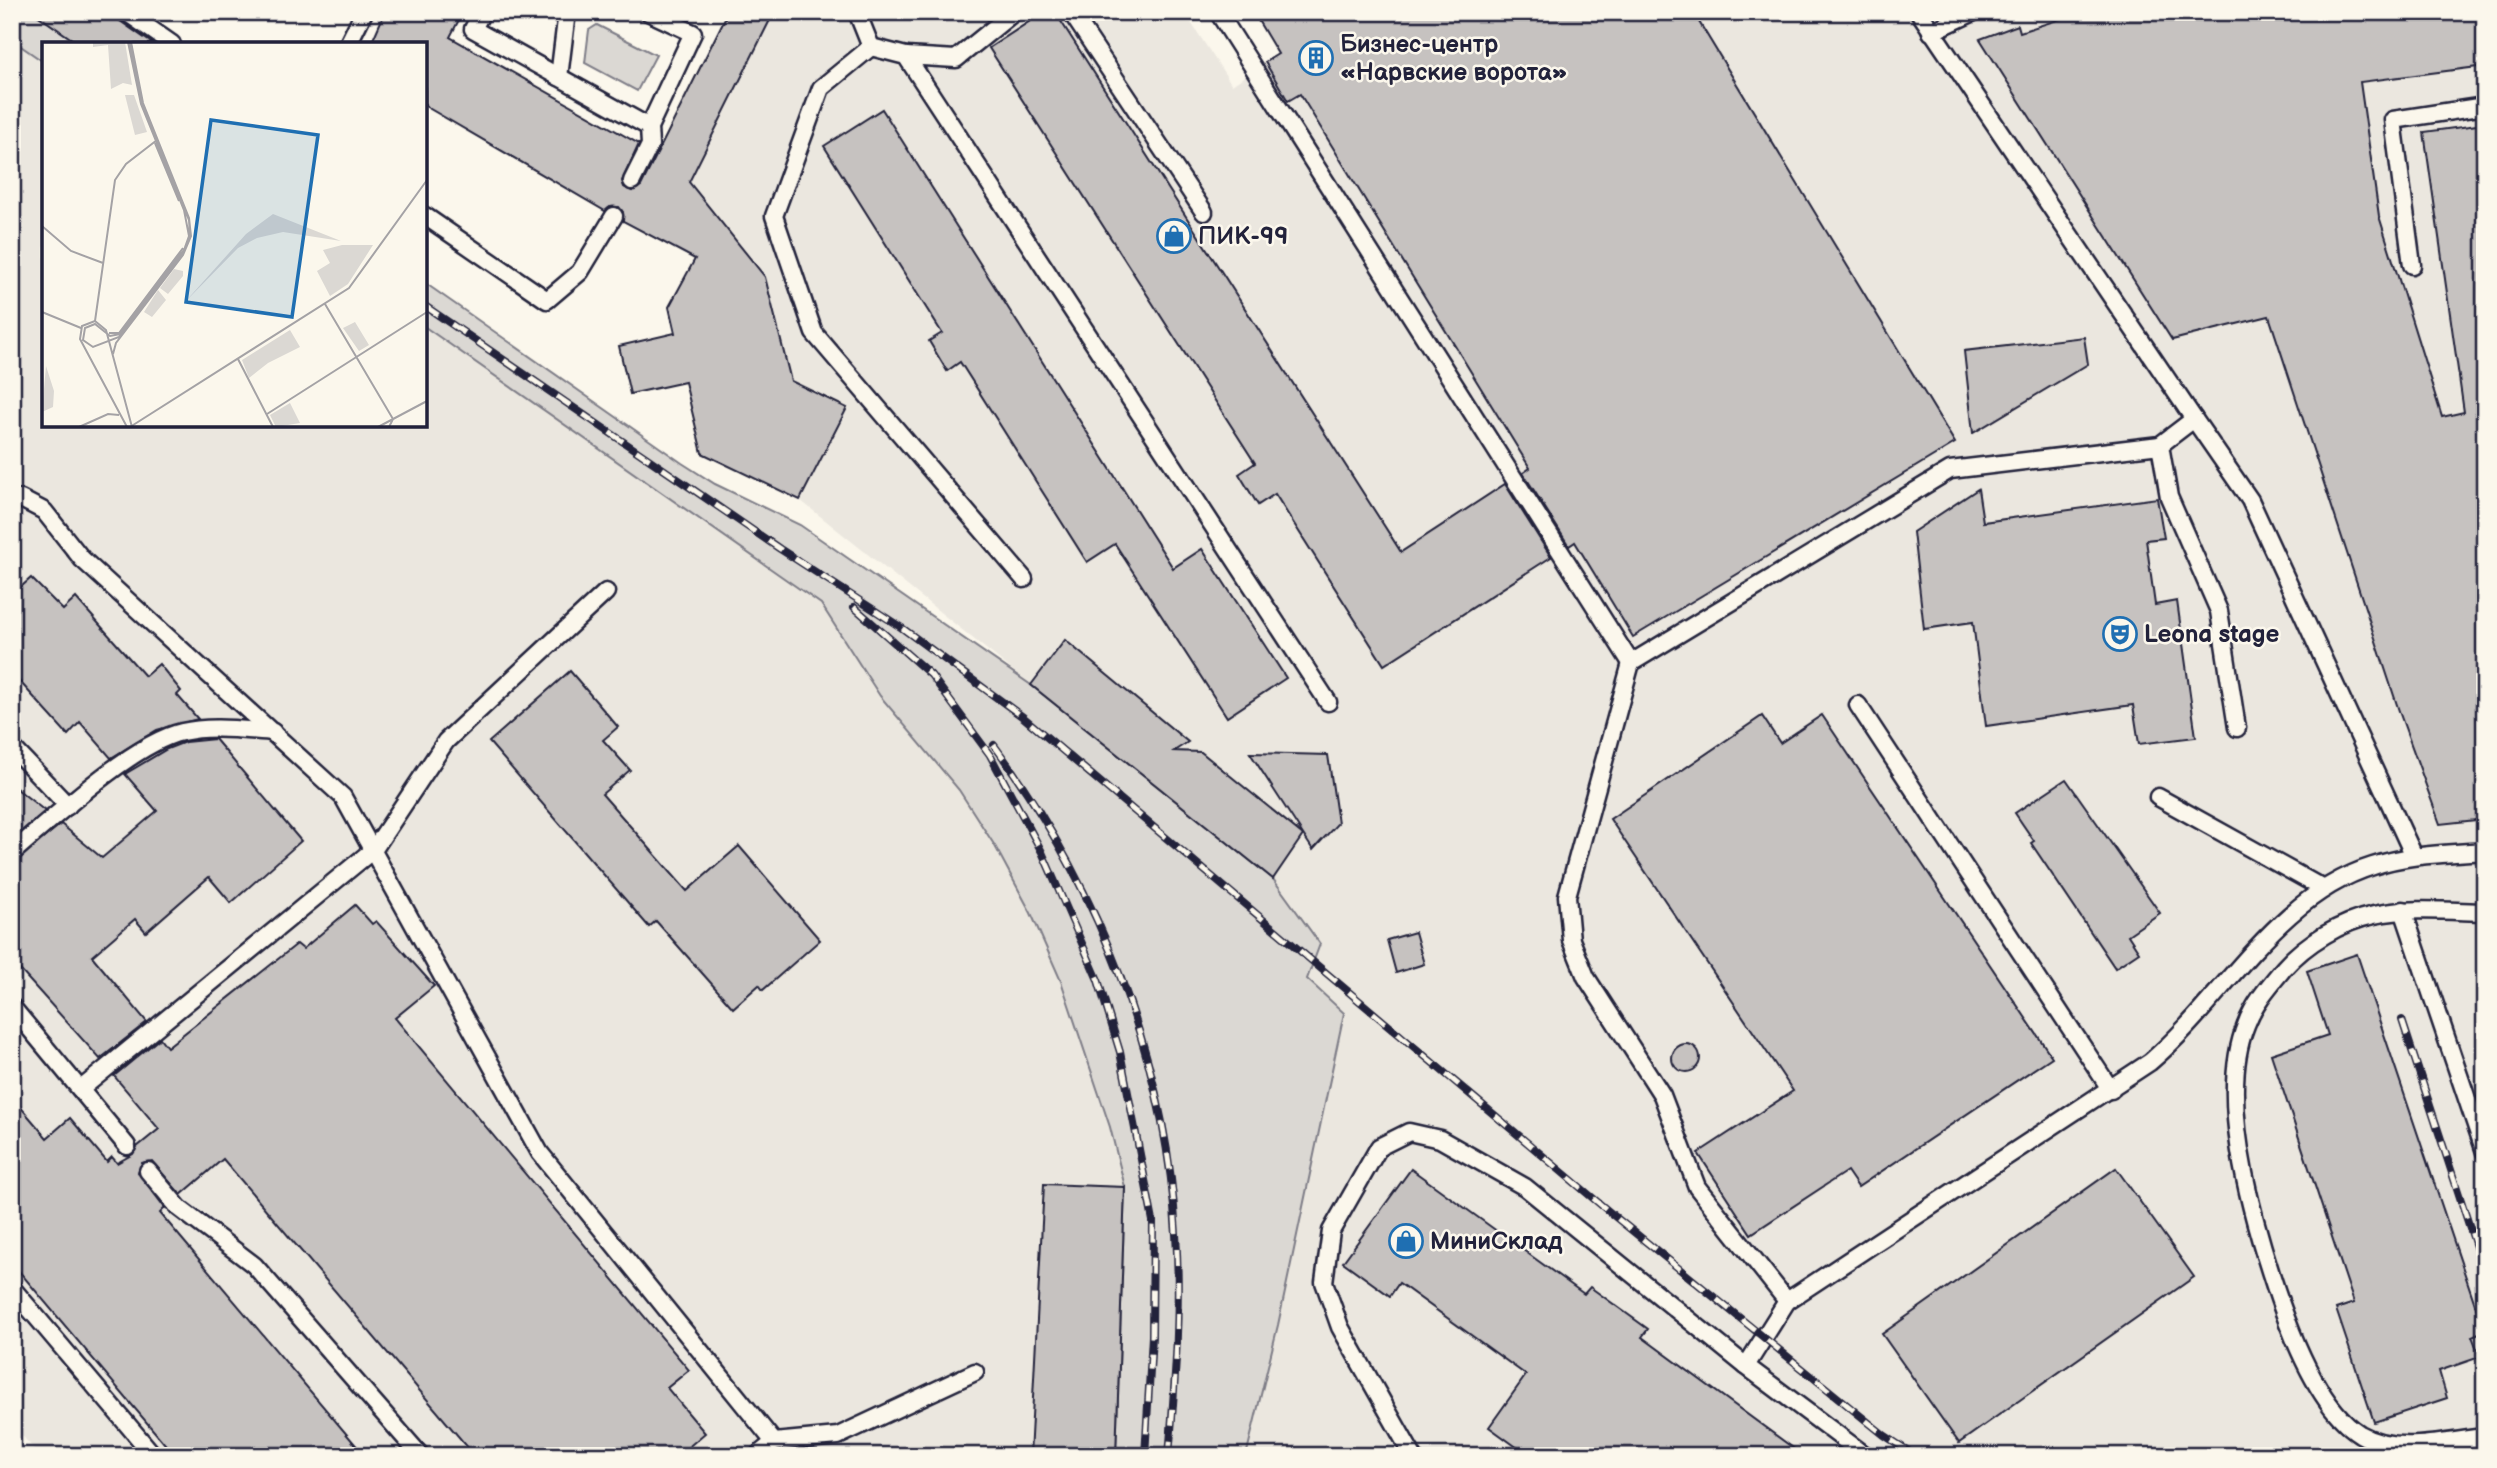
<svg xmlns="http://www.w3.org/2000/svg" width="2497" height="1468" font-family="'Balsamiq Sans',sans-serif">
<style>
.built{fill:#ebe7df}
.green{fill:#dbd8d3;stroke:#7e7d87;stroke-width:2}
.building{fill:#c6c2c0;stroke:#22223b;stroke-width:2}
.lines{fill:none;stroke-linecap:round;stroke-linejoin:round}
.lane-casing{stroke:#22223b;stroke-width:21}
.lane{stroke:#fbf7ec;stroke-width:16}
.rail-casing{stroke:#22223b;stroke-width:8}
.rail{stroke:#fbf7ec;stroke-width:5;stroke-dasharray:16;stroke-linecap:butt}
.labels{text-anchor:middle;stroke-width:5;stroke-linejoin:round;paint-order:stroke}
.poi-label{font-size:24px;font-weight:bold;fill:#22223b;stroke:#fbf7ec;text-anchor:start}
.inset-road{fill:none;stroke:#a4a2a5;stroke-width:2}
.view{fill:#1f6fb2;fill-opacity:0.15;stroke:#1f6fb2;stroke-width:3.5}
.inset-edge{fill:none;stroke:#22223b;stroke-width:3.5}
</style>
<rect width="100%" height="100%" fill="#fbf7ec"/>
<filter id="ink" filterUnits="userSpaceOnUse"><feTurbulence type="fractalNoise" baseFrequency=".0143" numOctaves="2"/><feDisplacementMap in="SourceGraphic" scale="14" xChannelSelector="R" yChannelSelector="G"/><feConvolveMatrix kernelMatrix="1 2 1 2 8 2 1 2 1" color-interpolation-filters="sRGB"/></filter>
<g filter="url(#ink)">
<g class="built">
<path d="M774 12H1184L1232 85 1265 62 1436 12H2485V1456H1246L1257 1402 1307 979 1273 879 800 500 702 453 669 307 700 249 668 225Z"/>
<path d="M12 40 44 62V425H425V327L821 604 880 696 959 790 995 846 1031 913 1061 981 1110 1127 1125 1187 1116 1456H40L12 1424Z"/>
</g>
<g class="green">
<path d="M12 12H33L79 44H44V62L12 40Z"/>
<path d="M597 25 656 55 637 91 585 63 589 30Z"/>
<path d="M425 283 682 463 715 484 800 525 1031 685 1273 879 1320 944 1307 979 1344 1013 1278 1325 1246 1456H1116L1125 1187 1110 1127 1061 981 1031 913 995 846 959 790 880 696 821 604 425 327Z"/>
</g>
<g class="building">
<path d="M33 12H107L153 44H79Z"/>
<path d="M385 12H463L450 37 639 144 622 181 624 187 632 191 641 186 728 12H774L689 182 765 277 791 381 847 408 800 500 702 453 685 382 630 394 619 346 675 333 669 307 695 259 623 221V212L619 207H610L605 211 425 106V44H371Z"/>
<path d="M1044 12H1055L1401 552 1505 484 1551 557 1384 665 1275 494 1258 505 1239 474 1255 463 989 48Z"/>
<path d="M1253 12H1693L1955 443 1633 637 1575 542 1569 546 1523 473 1530 468 1300 94 1288 101 1265 62 1278 54Z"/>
<path d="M2082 12H2485V66L2360 82 2379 216 2442 417 2464 412 2424 132 2485 124V819L2440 824 2400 714 2269 316 2172 340 1980 39 2018 25 2020 32Z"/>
<path d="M882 109 1173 568 1202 549 1286 678 1227 717 1115 544 1087 562 960 362 947 371 929 341 942 333 824 146Z"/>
<path d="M2084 337 2088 364 1973 433 1964 351Z"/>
<path d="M1978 489 1983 522 2157 498 2164 538 2146 540 2155 605 2177 601 2196 737 2139 744 2133 705 1986 726 1973 622 1924 629 1913 532Z"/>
<path d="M31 578 63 610 76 598 145 676 159 664 181 691 177 695 198 719 157 730 111 758 80 722 68 735 12 673V595Z"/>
<path d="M1065 640 1188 742 1174 751 1201 752 1303 835 1273 879 1031 685Z"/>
<path d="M570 671 618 727 603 740 630 770 602 794 687 891 739 846 820 940 763 990 759 985 733 1008 656 921 649 927 489 742Z"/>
<path d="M1822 715 2052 1057 1858 1187 1847 1171 1751 1234 1698 1153 1793 1091 1610 819 1762 716 1780 743Z"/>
<path d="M215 739 301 841 231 903 209 877 146 932 135 919 92 956 147 1022 100 1059 12 961V863L61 824 102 858 157 811 125 774 167 749 185 742Z"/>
<path d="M1250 753 1328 755 1338 823 1313 850Z"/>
<path d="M2066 779 2160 913 2128 935 2139 952 2115 968 2031 843 2034 841 2015 813Z"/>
<path d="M12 785 45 811 12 839Z"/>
<path d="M355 905 372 924 376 921 434 986 395 1018 689 1370 667 1388 705 1433 678 1456H475L223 1159 181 1195 152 1161 142 1163 138 1172 165 1208 160 1213 365 1456H175L12 1263V1097L47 1138 70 1118 107 1162 112 1157 117 1163 133 1154 137 1147 159 1129 114 1076 160 1038 167 1047 297 944 303 949Z"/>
<path d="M1415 932 1424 964 1396 973 1387 940Z"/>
<path d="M2357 954 2484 1331 2472 1336 2480 1357 2439 1371 2447 1398 2374 1422 2336 1309 2354 1303 2271 1054 2328 1035 2307 971Z"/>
<circle cx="1686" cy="1058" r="14"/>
<path d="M2116 1168 2194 1277 1959 1443 1882 1334Z"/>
<path d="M1411 1169 1584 1294 1590 1287 1648 1329 1642 1337 1804 1456H1529L1489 1427 1526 1375 1399 1283 1390 1296 1343 1262Z"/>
<path d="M1044 1184 1125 1187 1116 1456H1030Z"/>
</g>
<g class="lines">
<g class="lane-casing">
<g id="lane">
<path d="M126 12 172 44"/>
<path d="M482 12 473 29 649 127"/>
<path d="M857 12 871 47"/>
<path d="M1071 12 1204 212"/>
<path d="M1218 12 1631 663 1950 470 2160 445 2194 419 2250 500 2414 856"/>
<path d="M1919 12 2194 419"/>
<path d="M1931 32 1974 12"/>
<path d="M348 44 364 12"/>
<path d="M871 47 906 56 1328 702"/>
<path d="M871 47 821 88 774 216 814 333 1024 579"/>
<path d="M906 56 956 59 1014 12"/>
<path d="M559 77 567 12"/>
<path d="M632 181 650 145 649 127 693 33 648 12"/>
<path d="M425 216 547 300 580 272 614 216"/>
<path d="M2412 265 2393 120 2485 106"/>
<path d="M2160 445 2169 497 2219 611 2237 728"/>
<path d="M12 499H21L44 511 82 559 343 797 540 1153 774 1442"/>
<path d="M1631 663 1567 896 1571 940 1586 977 1662 1095 1697 1187 1787 1301 2150 1062C2224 999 2276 896 2373 866 2409 854 2447 854 2485 851"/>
<path d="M1858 705 2111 1090"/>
<path d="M12 747 68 806"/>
<path d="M2158 797 2324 889"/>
<path d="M12 853C52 819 133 743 182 732 211 725 243 730 273 732"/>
<path d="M2403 910 2485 1152"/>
<path d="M2485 912C2448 911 2410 907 2374 915 2341 922 2306 943 2284 968 2269 986 2254 1003 2246 1025 2218 1094 2249 1206 2271 1274 2286 1322 2316 1407 2360 1434 2396 1455 2445 1441 2485 1437"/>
<path d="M12 1007 127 1146"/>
<path d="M81 1089 374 849 446 741 606 592"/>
<path d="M148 1171 179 1208 254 1265 421 1456"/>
<path d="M12 1288 154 1456"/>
<path d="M1787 1301 1746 1366 1866 1456"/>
<path d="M757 1456 774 1442 838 1436 975 1372"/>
<path d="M1413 1456 1340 1327 1324 1282 1331 1231 1379 1147 1409 1132 1440 1139 1525 1187 1746 1366"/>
</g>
</g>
<use href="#lane" class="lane"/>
<g class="rail-casing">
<g id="rail">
<path d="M425 306 780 549 902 628 1023 717 1613 1215 1884 1435 1916 1456"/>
<path d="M854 607 931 675 990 755 1042 852 1098 980 1120 1052 1153 1221 1152 1336 1145 1456"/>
<path d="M994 745C1098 886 1166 1058 1176 1234 1181 1308 1175 1382 1169 1456"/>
<path d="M2402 1020 2485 1274"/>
</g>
</g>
<use href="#rail" class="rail"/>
</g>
</g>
<defs>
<g id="building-ring" transform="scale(1.75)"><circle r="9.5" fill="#fbf7ec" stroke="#1f6fb2" stroke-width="1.5"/><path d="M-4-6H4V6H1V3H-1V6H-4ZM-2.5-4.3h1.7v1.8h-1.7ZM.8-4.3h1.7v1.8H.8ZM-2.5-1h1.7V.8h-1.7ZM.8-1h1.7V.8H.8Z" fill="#1f6fb2"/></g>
<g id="shop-ring" transform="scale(1.75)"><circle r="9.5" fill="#fbf7ec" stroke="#1f6fb2" stroke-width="1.5"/><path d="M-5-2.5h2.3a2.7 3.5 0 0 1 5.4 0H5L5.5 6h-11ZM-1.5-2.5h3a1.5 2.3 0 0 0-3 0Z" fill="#1f6fb2"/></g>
<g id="theatre-ring" transform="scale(1.75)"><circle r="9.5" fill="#fbf7ec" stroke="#1f6fb2" stroke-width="1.5"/><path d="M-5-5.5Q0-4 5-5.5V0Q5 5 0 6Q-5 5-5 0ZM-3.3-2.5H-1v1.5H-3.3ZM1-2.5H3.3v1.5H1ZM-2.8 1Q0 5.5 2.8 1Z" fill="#1f6fb2"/></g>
</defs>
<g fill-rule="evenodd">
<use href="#building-ring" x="1316" y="58"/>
<use href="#shop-ring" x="1174" y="236"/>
<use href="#theatre-ring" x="2120" y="634"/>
<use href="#shop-ring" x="1406" y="1241"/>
</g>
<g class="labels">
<g class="poi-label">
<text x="1340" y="52">Бизнес-центр<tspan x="1340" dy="28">«Нарвские ворота»</tspan></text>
<text x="1198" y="244">ПИК-99</text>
<text x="2144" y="642">Leona stage</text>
<text x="1430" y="1249">МиниСклад</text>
</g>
</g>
<g transform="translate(42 42)">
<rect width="385" height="385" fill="#fbf7ec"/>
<path d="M51 0H83L90 43 81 41 69 47 66 3 51 5ZM83 53H92L105 90 93 93ZM231 172 299 199 241 190 215 196 196 206 143 260 204 192ZM300 203H331L306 242 288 254 275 229 288 221 281 208ZM132 227 141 229V234L126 252 118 246ZM116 248 124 258 110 275 102 270ZM313 280 327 303 317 309 301 286ZM248 288 258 305 226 321 207 336 200 318ZM4 324 12 349 11 365 0 370ZM248 361 258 381 234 385 228 373Z" fill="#dbd8d3"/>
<path class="inset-road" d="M86 0 99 62 142 168 147 194 142 208 78 292 68 294 53 282 43 286 41 298 51 305 77 295 143 208 148 194 147 178 100 62 87 0M113 101 137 159M0 184 29 209 61 221M283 262 351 377 347 385M0 270 39 286M53 279 73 138 84 122 115 98M53 279 40 284 38 297 85 385M53 279 64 288 90 385M67 291H77L141 206M71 312 74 301 141 213 149 194 147 176 101 61 89 0M196 317 231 385M225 372 385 270M37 385 66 372 77 373M88 385 307 246 385 138M336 385 385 359"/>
<path class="view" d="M169 78 276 93 250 275 144 260Z"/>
<rect width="385" height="385" class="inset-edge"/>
</g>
<rect width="2497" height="1468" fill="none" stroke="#fbf7ec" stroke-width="42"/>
<rect x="21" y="21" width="2455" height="1426" fill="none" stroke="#22223b" stroke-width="2.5" filter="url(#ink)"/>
</svg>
